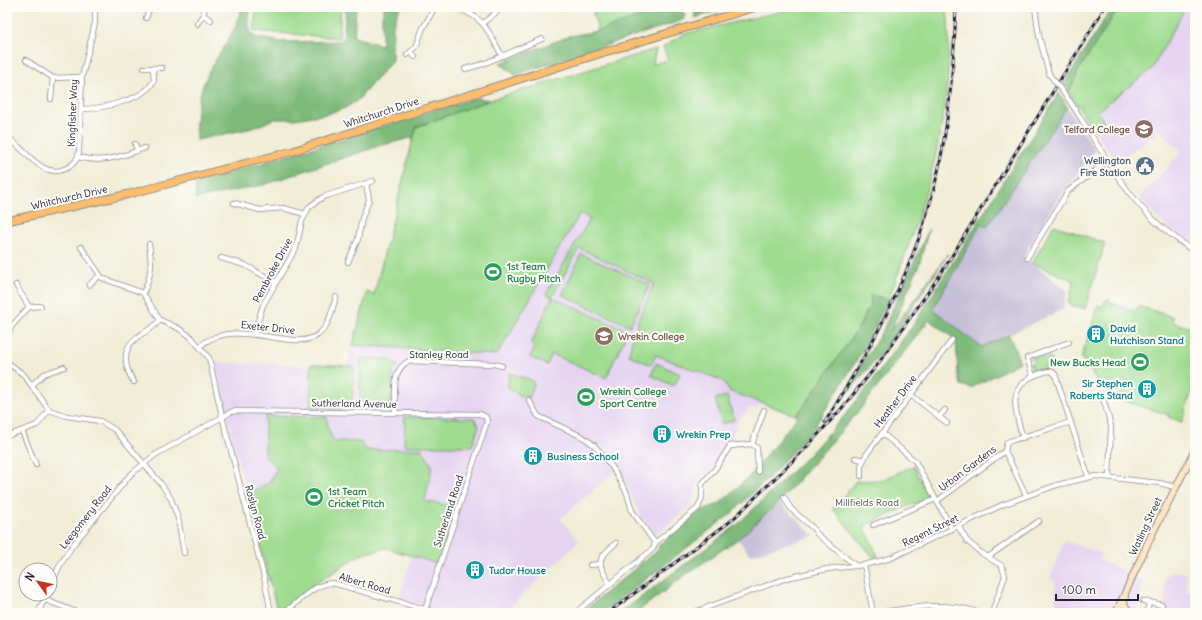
<svg xmlns="http://www.w3.org/2000/svg" width="1202" height="620" font-family="Delius,sans-serif">
<style>
.built{fill:#e5d3f1}
.industrial{fill:#c7c0d9}
.green{fill:#9edb8f;stroke:#607e65}
.forest{fill:#7ebb7a;stroke:#506e5a}
.lines{fill:none;stroke-linecap:round;stroke-linejoin:round}
.street-casing{stroke:#8a8889;stroke-width:6}
.secondary-casing{stroke:#8a8889;stroke-width:8}
.primary-casing{stroke:#8a8889;stroke-width:9}
.street{stroke:#fff;stroke-width:4.5}
.secondary{stroke:#fde5c5;stroke-width:6}
.primary{stroke:#fbbd6e;stroke-width:7}
.rail-casing{stroke:#22223b;stroke-width:3}
.rail{stroke:#fdfcf7;stroke-width:1.5;stroke-dasharray:4.5;stroke-linecap:butt}
.street-bridge-casing{stroke:#8a8889;stroke-width:6;stroke-linecap:butt}
.street-bridge{stroke:#fff;stroke-width:4.5}
.labels{text-anchor:middle;stroke-width:4;stroke-linejoin:round;paint-order:stroke}
.street-label{font-size:10px;fill:#22223b;stroke:#fdfcf7}
.education-label{font-size:10px;font-weight:bold;fill:#785e54;stroke:#fdfcf7;text-anchor:end}
.service-label{font-size:10px;font-weight:bold;fill:#4e5e75;stroke:#fdfcf7;text-anchor:end}
.leisure-label{font-size:10px;font-weight:bold;fill:#27864d;stroke:#fdfcf7;text-anchor:start}
.culture-label{font-size:10px;font-weight:bold;fill:#0d838f;stroke:#fdfcf7;text-anchor:start}
.park-label{font-size:10px;fill:#475a54;stroke:#fdfcf7}
</style>
<rect width="100%" height="100%" fill="#fdfcf7"/>
<filter id="ink" filterUnits="userSpaceOnUse"><feTurbulence type="fractalNoise" baseFrequency=".025" numOctaves="2"/><feDisplacementMap in="SourceGraphic" scale="8" xChannelSelector="R" yChannelSelector="G"/><feConvolveMatrix kernelMatrix="1 2 1 2 8 2 1 2 1" color-interpolation-filters="sRGB"/></filter>
<filter id="wash" filterUnits="userSpaceOnUse"><feTurbulence type="fractalNoise" baseFrequency=".012" numOctaves="4" result="noise"/><feDisplacementMap in="SourceGraphic" scale="16" xChannelSelector="R" yChannelSelector="G"/><feGaussianBlur stdDeviation="0.9" result="paint"/><feColorMatrix in="noise" values="0 0 0 0 0 0 0 0 0 0 0 0 0 0 0 0 0 1.4 0 .05"/><feComposite in="paint" operator="in"/></filter>
<g filter="url(#wash)">
<rect width="100%" height="100%" fill="#f1edd7"/>
<g class="built">
<path d="M1119 7H1195V249L1155 216 1139 197 1182 152 1160 131 1116 162 1069 92Z"/>
<path d="M656 49 653 64 871 303 859 327 801 410 795 415 762 403 755 409 751 407 738 420 731 439 720 452 711 470 699 482 689 508 656 534 642 518 630 493 615 471 560 519 579 541 504 613H448L399 599 412 556 386 548 360 555 309 588 278 613 230 431 215 363 347 366 367 292 374 295 416 127 490 100Z"/>
<path d="M1064 541 1101 553 1099 560 1129 573 1134 579 1143 581 1137 612 1058 613 1055 581 1050 579Z"/>
<path d="M1173 572 1186 573 1187 591H1195L1194 613H1165V579L1168 574Z"/>
</g>
<g class="industrial">
<path d="M1067 107 1095 150 1050 210 1024 256 1067 291 1063 309 981 348 932 310 982 223 987 227Z"/>
<path d="M779 502 814 536 750 555 738 539Z"/>
</g>
<g class="green">
<path d="M256 7H341L339 38 254 31Z"/>
<path d="M588 7H614L619 9 627 7H670L598 31 593 11Z"/>
<path d="M800 7H947C957 111 925 205 888 300L877 296 871 303 859 327 801 410 795 415 729 391 723 381 656 355 651 365 629 355 633 334 638 324 637 323 654 284 579 248 552 297 628 331 606 378 552 354 547 365 530 357 535 346 531 344 552 297 546 294 590 219 580 213 497 355 353 345 367 292 374 295 416 127 490 100 656 49 653 64 668 60 663 47 684 34Z"/>
<path d="M1119 7H1195V13L1185 8 1152 69 1097 111 1105 123 1096 129 1093 128 1069 92 1080 68Z"/>
<path d="M1054 225 1105 243 1085 309 1068 304 1074 281 1032 263Z"/>
<path d="M581 254 650 285 630 326 562 295Z"/>
<path d="M1109 299 1110 303 1136 311 1138 306 1173 317 1172 322 1195 329V380L1182 422 1168 417 1169 415 1118 399 1121 390 1099 383 1092 374 1093 371 1086 369 1083 365 1085 360 1081 359 1098 305 1103 307 1105 301Z"/>
<path d="M1042 355 1041 357 1044 359 1046 357V358L1050 357 1052 362 1048 364H1046L1044 366 1047 368 1035 372 1036 370 1034 368 1032 370 1030 363 1032 364 1034 360 1031 359Z"/>
<path d="M361 359H390L398 365 393 371 392 406 388 410H359Z"/>
<path d="M656 363 680 374 674 386 651 375Z"/>
<path d="M311 364 354 366 352 408H310Z"/>
<path d="M509 373 531 380 534 384 531 393 528 397H523L508 388Z"/>
<path d="M727 396 734 420 722 424 715 399Z"/>
<path d="M265 416 327 417 328 429 334 441 361 442 366 450 422 449 432 466 425 501 457 507 438 564 386 548 360 555 309 588 278 613 246 494 269 483 277 468 265 457Z"/>
<path d="M405 417 474 418 479 426 472 446H404Z"/>
<path d="M913 466 929 497 864 526 878 556 873 557 833 509 856 481 882 480Z"/>
</g>
<g class="forest">
<path d="M241 7H251C249 19 246 26 254 37L281 42 343 41 346 7H356L354 37 382 45V16L385 7H400L393 25 392 61 358 100 345 108 327 114 294 119H274L253 128 196 140C195 119 197 96 207 76 218 53 237 33 241 7Z"/>
<path d="M670 7H677L685 14 683 20 515 75 500 63 570 36 598 31Z"/>
<path d="M694 7H731L695 18Z"/>
<path d="M1112 7H1119L1080 68 1069 92 1064 84Z"/>
<path d="M1059 93 1067 107 987 227 981 224 933 309 981 347 1009 335 1020 362 971 388 961 385 958 375 956 340 929 320 857 413 779 502 738 539 684 576 636 613H620L737 525 808 456 840 421 871 383 914 324Z"/>
<path d="M476 98 490 100 416 127 414 137 379 146 263 185 195 199 196 183Z"/>
<path d="M929 229 919 265 890 332 948 254 890 342 834 410 883 330Z"/>
<path d="M870 295 888 300 862 352 815 426 774 472 732 513 602 613H581L659 549V545L702 510 719 504 749 477 798 416 795 415 801 410 859 327 871 303Z"/>
</g>
</g>
<g filter="url(#ink)">
<g class="lines">
<g class="street-casing">
<g id="street">
<path d="M453 7C483 15 488 30 502 56"/>
<path d="M1035 7 1039 36 1049 74"/>
<path d="M7 9 10 7"/>
<path d="M203 15 211 20"/>
<path d="M146 18 150 7"/>
<path d="M483 23 503 7"/>
<path d="M197 24 203 15 205 7"/>
<path d="M411 52 415 57"/>
<path d="M407 55 416 47 423 28 435 7"/>
<path d="M26 60 53 78 82 77"/>
<path d="M144 68H162"/>
<path d="M465 69 483 64 542 39"/>
<path d="M51 99 53 78"/>
<path d="M1069 100C1096 140 1120 189 1156 222 1168 233 1182 242 1195 253"/>
<path d="M81 109C101 109 146 100 154 80L153 68"/>
<path d="M7 137C25 148 42 181 67 168 75 164 78 159 79 151L82 77 95 23V7"/>
<path d="M135 144 137 151"/>
<path d="M78 157C103 164 123 156 145 148"/>
<path d="M234 203 260 210 283 208 305 214"/>
<path d="M81 247 102 278 143 293 160 320 178 328 190 336 209 358 222 416 264 577 271 613"/>
<path d="M221 258 245 265 275 282"/>
<path d="M1027 258 1068 191 1108 161"/>
<path d="M348 262 358 239 362 218 369 200 366 183"/>
<path d="M16 285 29 307 41 306"/>
<path d="M89 285 99 276"/>
<path d="M143 293C152 276 152 262 149 244"/>
<path d="M254 334 263 305 296 248 302 221 309 207 323 197 373 181"/>
<path d="M7 336 11 327 29 307"/>
<path d="M200 346C237 314 296 356 320 333 330 324 332 309 336 297"/>
<path d="M7 362 24 375 49 410 67 416 100 421 115 430 162 485 171 499 178 518 184 553"/>
<path d="M1033 376 1027 358 1069 342"/>
<path d="M134 382C125 369 121 350 135 339 144 331 152 330 160 320"/>
<path d="M32 385 44 374 64 367"/>
<path d="M911 395 947 423"/>
<path d="M1103 398 1111 426 1109 477"/>
<path d="M529 400 538 416 583 437 594 445 612 467 627 493 632 511 655 543 653 549 575 613"/>
<path d="M395 412C396 394 390 370 409 361L494 364 502 366"/>
<path d="M939 417 945 410"/>
<path d="M22 431 36 465"/>
<path d="M882 433 915 461 952 529"/>
<path d="M7 436 37 425 49 410"/>
<path d="M1023 438C1016 414 1005 387 1036 375 1041 373 1046 371 1051 371L1055 374 1088 476"/>
<path d="M752 444 764 410"/>
<path d="M1005 451 1026 495"/>
<path d="M855 458 863 460"/>
<path d="M861 476V466L866 455 952 340"/>
<path d="M784 497 791 509 814 529 817 534 856 566"/>
<path d="M937 501 1005 451 1007 442 1071 422"/>
<path d="M873 525 936 499"/>
<path d="M958 526 967 541 980 552 1002 566 1005 576 992 613"/>
<path d="M655 543 698 508 702 498V484L715 469 730 446 752 444 757 448 758 472"/>
<path d="M988 557 1039 521"/>
<path d="M590 565 600 564"/>
<path d="M864 565 873 613"/>
<path d="M610 584C597 562 596 560 616 543"/>
<path d="M50 588 59 567 72 546 130 475 155 455 233 411 480 414 486 417 487 422 424 613"/>
<path d="M45 600 79 613"/>
<path d="M1143 601 1149 602 1147 613"/>
<path d="M1149 602 1162 605"/>
<path d="M38 613 47 594"/>
<path d="M284 613C299 602 314 583 333 583L438 613"/>
<path d="M692 613 787 578 827 569 864 565 891 558 1002 505 1057 485 1095 476 1159 483 1175 487"/>
<path d="M878 613C912 607 947 601 980 613"/>
</g>
</g>
<g class="secondary-casing">
<g id="secondary">
<path d="M1125 596 1124 604 1130 613"/>
<path d="M1116 613 1151 536 1195 450"/>
</g>
</g>
<g class="primary-casing">
<path id="primary" d="M7 221 129 194 293 151 608 51 756 7"/>
</g>
<use href="#street" class="street"/>
<use href="#secondary" class="secondary"/>
<use href="#primary" class="primary"/>
<g class="rail-casing">
<g id="rail">
<path d="M825 422C875 343 920 259 939 167 950 114 954 61 956 7"/>
<path d="M608 613 732 520 803 451 842 408 878 364 942 272 1105 7"/>
</g>
</g>
<use href="#rail" class="rail"/>
<g class="street-bridge-casing">
<path id="street-bridge" d="M1049 74 1069 100"/>
</g>
<use href="#street-bridge" class="street-bridge"/>
</g>
</g>
<defs>
<g id="university-disc" transform="scale(1)"><circle r="9.5" fill="#8d6e63" stroke="#fdfcf7"/><path d="M0-5L7-2L0 1L-7-2ZM-4 1L0 2.5L4 1V4Q0 6-4 4Z" fill="#fff"/></g>
<g id="civic-disc" transform="scale(1)"><circle r="9.5" fill="#5c6f8a" stroke="#fdfcf7"/><path d="M-.6-6.5H3V-4.5H.6V-3L4-1V1h2V6H-6V1h2V-1L-.6-3ZM-1.2 2.5V6h2.4V2.5Z" fill="#fff"/></g>
<g id="stadium-disc" transform="scale(1)"><circle r="9.5" fill="#2e9e5b" stroke="#fdfcf7"/><path d="M0-5a6.5 5 0 1 0 0 10a6.5 5 0 1 0 0-10ZM-3.5-1.8h7v3.6h-7Z" fill="#fff"/></g>
<g id="building-disc" transform="scale(1)"><circle r="9.5" fill="#0f9aa8" stroke="#fdfcf7"/><path d="M-4-6H4V6H1V3H-1V6H-4ZM-2.5-4.3h1.7v1.8h-1.7ZM.8-4.3h1.7v1.8H.8ZM-2.5-1h1.7V.8h-1.7ZM.8-1h1.7V.8H.8Z" fill="#fff"/></g>
<g id="school-disc" transform="scale(1)"><circle r="9.5" fill="#8d6e63" stroke="#fdfcf7"/><path d="M0-5L7-2L0 1L-7-2ZM-4 1L0 2.5L4 1V4Q0 6-4 4Z" fill="#fff"/></g>
</defs>
<g fill-rule="evenodd">
<use href="#university-disc" x="1144" y="129"/>
<use href="#civic-disc" x="1145" y="166"/>
<use href="#stadium-disc" x="493" y="272"/>
<use href="#building-disc" x="1096" y="334"/>
<use href="#school-disc" x="604" y="336"/>
<use href="#stadium-disc" x="1140" y="362"/>
<use href="#building-disc" x="1147" y="389"/>
<use href="#stadium-disc" x="586" y="397"/>
<use href="#building-disc" x="662" y="434"/>
<use href="#building-disc" x="533" y="456"/>
<use href="#stadium-disc" x="314" y="497"/>
<use href="#building-disc" x="475" y="570"/>
</g>
<g class="labels">
<g class="street-label">
<text transform="translate(381 112) rotate(-18)" y="4">Whitchurch Drive</text>
<text transform="translate(72 113) rotate(-88)" y="4">Kingfisher Way</text>
<text transform="translate(69 197) rotate(-13)" y="4">Whitchurch Drive</text>
<text transform="translate(272 270) rotate(-62)" y="4">Pembroke Drive</text>
<text transform="translate(268 327) rotate(6)" y="4">Exeter Drive</text>
<text x="439" y="358">Stanley Road</text>
<text transform="translate(895 401) rotate(-53)" y="4">Heather Drive</text>
<text transform="translate(354 403) rotate(1)" y="4">Sutherland Avenue</text>
<text transform="translate(967 468) rotate(-37)" y="4">Urban Gardens</text>
<text transform="translate(448 511) rotate(-72)" y="4">Sutherland Road</text>
<text transform="translate(256 512) rotate(75)" y="4">Roslyn Road</text>
<text transform="translate(85 517) rotate(-52)" y="4">Leegomery Road</text>
<text transform="translate(1145 526) rotate(-65)" y="4">Watling Street</text>
<text transform="translate(930 530) rotate(-26)" y="4">Regent Street</text>
<text transform="translate(365 583) rotate(16)" y="4">Albert Road</text>
</g>
<g class="education-label">
<text x="1130" y="133">Telford College</text>
<text x="618" y="340" text-anchor="start">Wrekin College</text>
</g>
<g class="service-label">
<text x="1131" y="164">Wellington<tspan x="1131" dy="12">Fire Station</tspan></text>
</g>
<g class="leisure-label">
<text x="507" y="270">1st Team<tspan x="507" dy="12">Rugby Pitch</tspan></text>
<text x="1126" y="366" text-anchor="end">New Bucks Head</text>
<text x="600" y="395">Wrekin College<tspan x="600" dy="12">Sport Centre</tspan></text>
<text x="328" y="495">1st Team<tspan x="328" dy="12">Cricket Pitch</tspan></text>
</g>
<g class="culture-label">
<text x="1110" y="332">David<tspan x="1110" dy="12">Hutchison Stand</tspan></text>
<text x="1133" y="387" text-anchor="end">Sir Stephen<tspan x="1133" dy="12">Roberts Stand</tspan></text>
<text x="676" y="438">Wrekin Prep</text>
<text x="547" y="460">Business School</text>
<text x="489" y="574">Tudor House</text>
</g>
<g class="park-label">
<text x="867" y="506">Millfields Road</text>
</g>
</g>
<rect width="1202" height="620" fill="none" stroke="#fdfcf7" stroke-width="24"/>
<g transform="translate(38 582) rotate(303)"><circle r="19" fill="#fdfcf7" stroke="#a5a5ac"/>
<path d="M0-3L7 15L0 10L-7 15Z" fill="#c8321e"/>
<text y="-6" font-size="11" font-weight="bold" text-anchor="middle" fill="#22223b">N</text>
</g>
<path d="M1056 594v6h82v-6" fill="none" stroke="#22223b" stroke-width="2"/>
<text x="1062" y="594" font-size="12" fill="#22223b" stroke="#fdfcf7" stroke-width="3" paint-order="stroke">100 m</text>
</svg>
